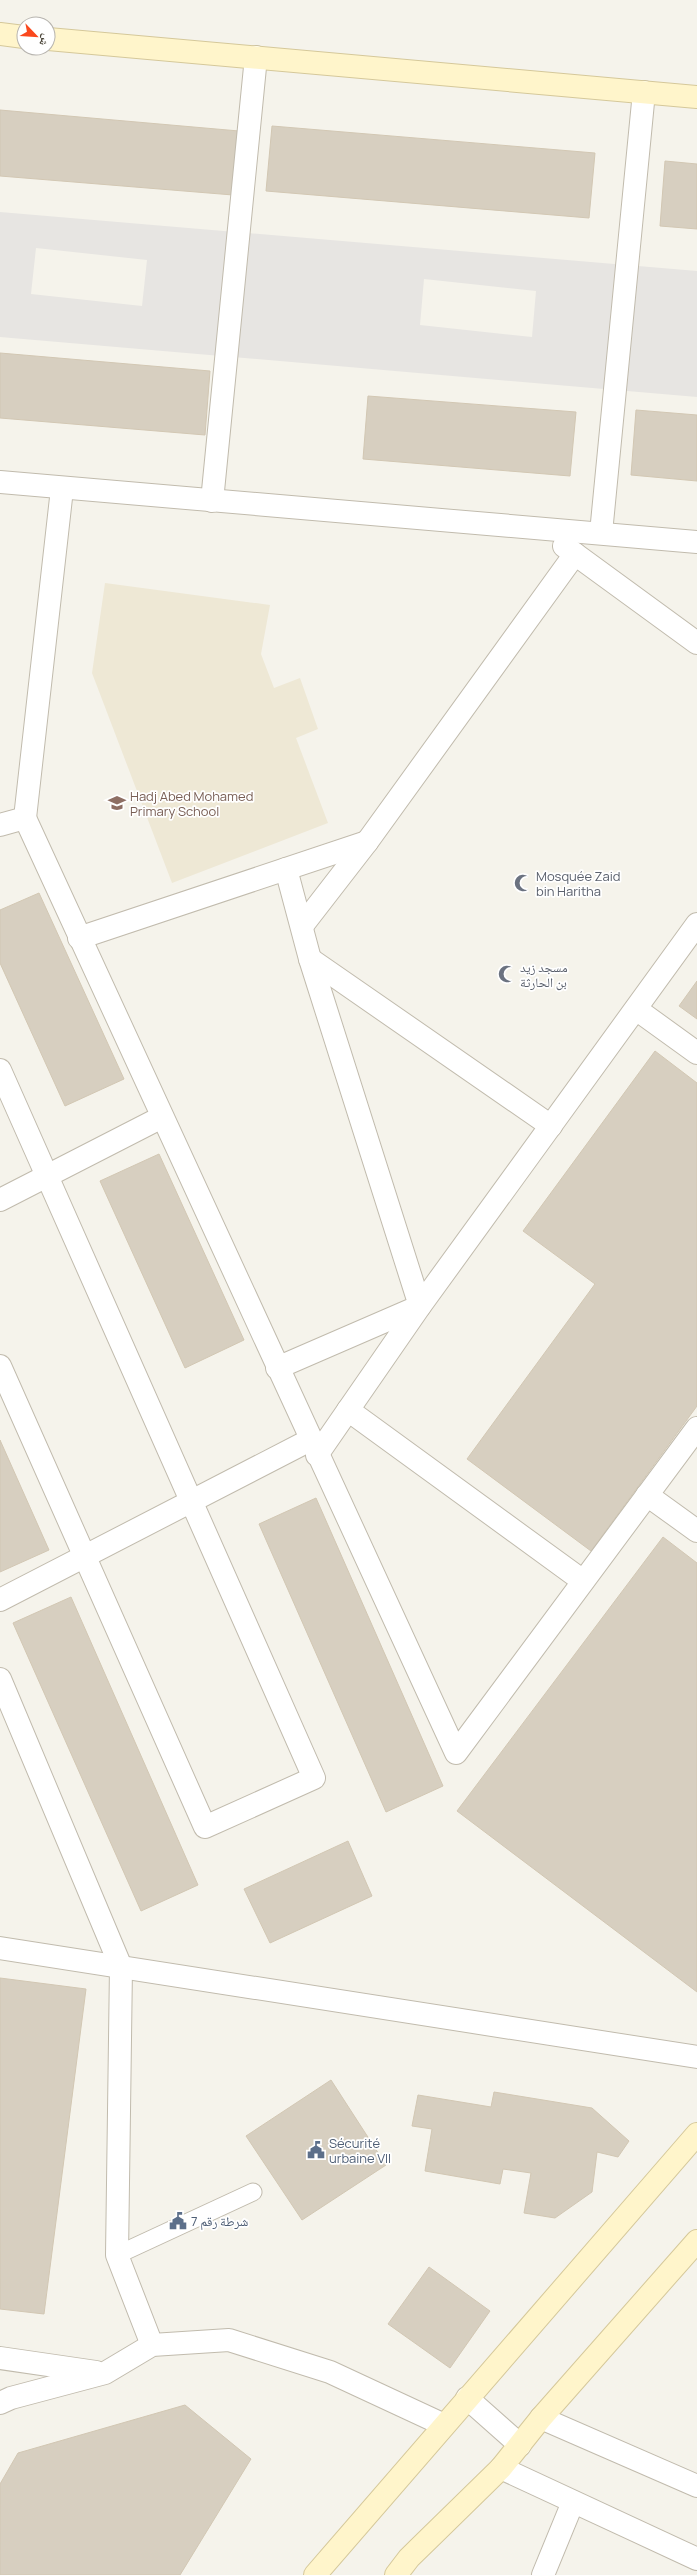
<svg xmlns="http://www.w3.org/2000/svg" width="697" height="2575" font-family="Manrope,'Noto Naskh Arabic',sans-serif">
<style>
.education{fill:#eee8d5}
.parking{fill:#e7e5e2;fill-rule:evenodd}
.building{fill:#d7cfc0;stroke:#d2c7b3}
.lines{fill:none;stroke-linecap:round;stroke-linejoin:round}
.service-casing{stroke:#c1bbad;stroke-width:19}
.minor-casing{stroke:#c1bbad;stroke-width:24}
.secondary-casing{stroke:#d5c89a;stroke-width:24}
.service{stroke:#fff;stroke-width:17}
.minor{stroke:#fff;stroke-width:22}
.secondary{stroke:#fff5cb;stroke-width:22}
.labels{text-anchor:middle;stroke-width:3.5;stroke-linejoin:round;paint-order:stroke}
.education-label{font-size:13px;fill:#785e54;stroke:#fff;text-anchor:start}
.worship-label{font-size:13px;fill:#5b616d;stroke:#fff;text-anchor:start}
.service-label{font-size:13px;fill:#4e5e75;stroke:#fff;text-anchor:start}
</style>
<rect width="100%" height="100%" fill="#f5f3eb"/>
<path class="education" d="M105 583 270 605 261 654 274 688 300 678 318 729 296 738 328 823 172 883 92 673Z"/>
<path class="parking" d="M0 212 697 271V397L0 337ZM36 248 147 260 142 306 31 294ZM424 279 536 291 532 337 420 325Z"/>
<g class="building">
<path d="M0 110 239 131 233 195 0 176Z"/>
<path d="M272 126 595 153 589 218 266 191Z"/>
<path d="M665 161 697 164V229L660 226Z"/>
<path d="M0 353 210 371 205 435 0 418Z"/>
<path d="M368 396 576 412 570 476 363 459Z"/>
<path d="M636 410 697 415V481L631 475Z"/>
<path d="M39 893 124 1079 65 1106 0 963V910Z"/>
<path d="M697 981V1019L679 1006Z"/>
<path d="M655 1051 697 1083V1406L591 1551 467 1459 595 1284 523 1231Z"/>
<path d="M159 1154 244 1340 185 1368 100 1181Z"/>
<path d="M0 1440 49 1550 0 1572Z"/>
<path d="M316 1498 443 1786 386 1812 259 1524Z"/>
<path d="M663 1537 697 1563V1992L457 1811Z"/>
<path d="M71 1597 198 1885 141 1911 13 1623Z"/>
<path d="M348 1841 372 1896 270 1943 244 1889Z"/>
<path d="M0 1978 86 1989 44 2314 0 2309Z"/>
<path d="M331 2080 386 2165 302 2220 246 2136Z"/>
<path d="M494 2092 592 2108 629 2141 618 2157 597 2152 592 2192 555 2218 524 2213 531 2173 503 2169 500 2184 425 2171 432 2129 412 2126 418 2095 491 2107Z"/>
<path d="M429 2267 490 2311 450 2368 388 2324Z"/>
<path d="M185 2405 251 2459 180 2575H0V2484L18 2453Z"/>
</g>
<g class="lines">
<g class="service-casing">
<path id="service" d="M117 2255 253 2192"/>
</g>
<g class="minor-casing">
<g id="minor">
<path d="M0 482 697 542"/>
<path d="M212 501 256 57"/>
<path d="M601 533 644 92"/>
<path d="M564 546 697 643"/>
<path d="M25 818 456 1753 697 1428"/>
<path d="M0 825 25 818 62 489"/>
<path d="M302 926 367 842 575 554"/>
<path d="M79 938 367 842"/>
<path d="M310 959 551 1126"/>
<path d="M636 1009 697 1053"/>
<path d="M0 1070 314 1778 205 1827 0 1366"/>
<path d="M0 1200 162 1117"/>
<path d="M277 1368 420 1306 310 959 286 869"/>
<path d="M348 1410 583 1581"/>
<path d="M317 1455 420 1306 697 924"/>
<path d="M647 1495 697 1531"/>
<path d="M0 1600 310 1440"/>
<path d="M0 1679 121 1967 117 2255 152 2345"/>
<path d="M0 1948 697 2057"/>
<path d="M0 2358 96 2372"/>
<path d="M467 2398 520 2445"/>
<path d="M0 2403 11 2398 105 2373 152 2345 229 2340 330 2372 444 2425"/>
<path d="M541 2418 697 2486"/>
<path d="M501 2468 697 2559"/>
<path d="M543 2575 573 2502"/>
</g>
</g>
<g class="secondary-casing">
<g id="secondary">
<path d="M0 34 24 37"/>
<path d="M48 39 697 97"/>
<path d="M315 2575 697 2134"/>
<path d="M396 2575 409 2558 501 2468 541 2418 697 2241"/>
</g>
</g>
<use href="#service" class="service"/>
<use href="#minor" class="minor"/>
<use href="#secondary" class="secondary"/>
</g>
<defs>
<g id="school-bare" transform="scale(1.38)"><path d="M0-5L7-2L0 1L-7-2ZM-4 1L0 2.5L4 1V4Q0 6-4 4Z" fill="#8d6e63" stroke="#fff" stroke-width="2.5" paint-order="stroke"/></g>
<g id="mosque-bare" transform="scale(1.38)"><path d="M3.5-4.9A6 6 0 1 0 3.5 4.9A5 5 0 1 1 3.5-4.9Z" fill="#6b7280" stroke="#fff" stroke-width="2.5" paint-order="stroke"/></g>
<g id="civic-bare" transform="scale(1.38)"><path d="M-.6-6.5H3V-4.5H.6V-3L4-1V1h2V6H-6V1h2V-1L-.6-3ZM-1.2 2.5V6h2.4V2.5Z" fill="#5c6f8a" stroke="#fff" stroke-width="2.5" paint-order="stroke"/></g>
</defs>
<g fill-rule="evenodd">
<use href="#school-bare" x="117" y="803"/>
<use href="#mosque-bare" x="523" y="883"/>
<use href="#mosque-bare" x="507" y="974"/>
<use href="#civic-bare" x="316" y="2150"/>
<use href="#civic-bare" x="178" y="2221"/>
</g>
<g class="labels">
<g class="education-label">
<text x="130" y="801">Hadj Abed Mohamed<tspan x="130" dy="15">Primary School</tspan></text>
</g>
<g class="worship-label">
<text x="536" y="881">Mosquée Zaid<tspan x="536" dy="15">bin Haritha</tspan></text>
<text x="520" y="972">مسجد زيد<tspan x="520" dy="15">بن الحارثة</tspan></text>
</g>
<g class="service-label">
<text x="329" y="2148">Sécurité<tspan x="329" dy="15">urbaine VII</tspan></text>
<text x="191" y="2226">شرطة رقم 7</text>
</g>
</g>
<g transform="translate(36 36) rotate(115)"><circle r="19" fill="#ffffff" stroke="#b7b4af"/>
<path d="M0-3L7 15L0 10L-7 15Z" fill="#fa481d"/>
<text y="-6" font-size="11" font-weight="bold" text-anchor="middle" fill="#4a4438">ش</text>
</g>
</svg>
